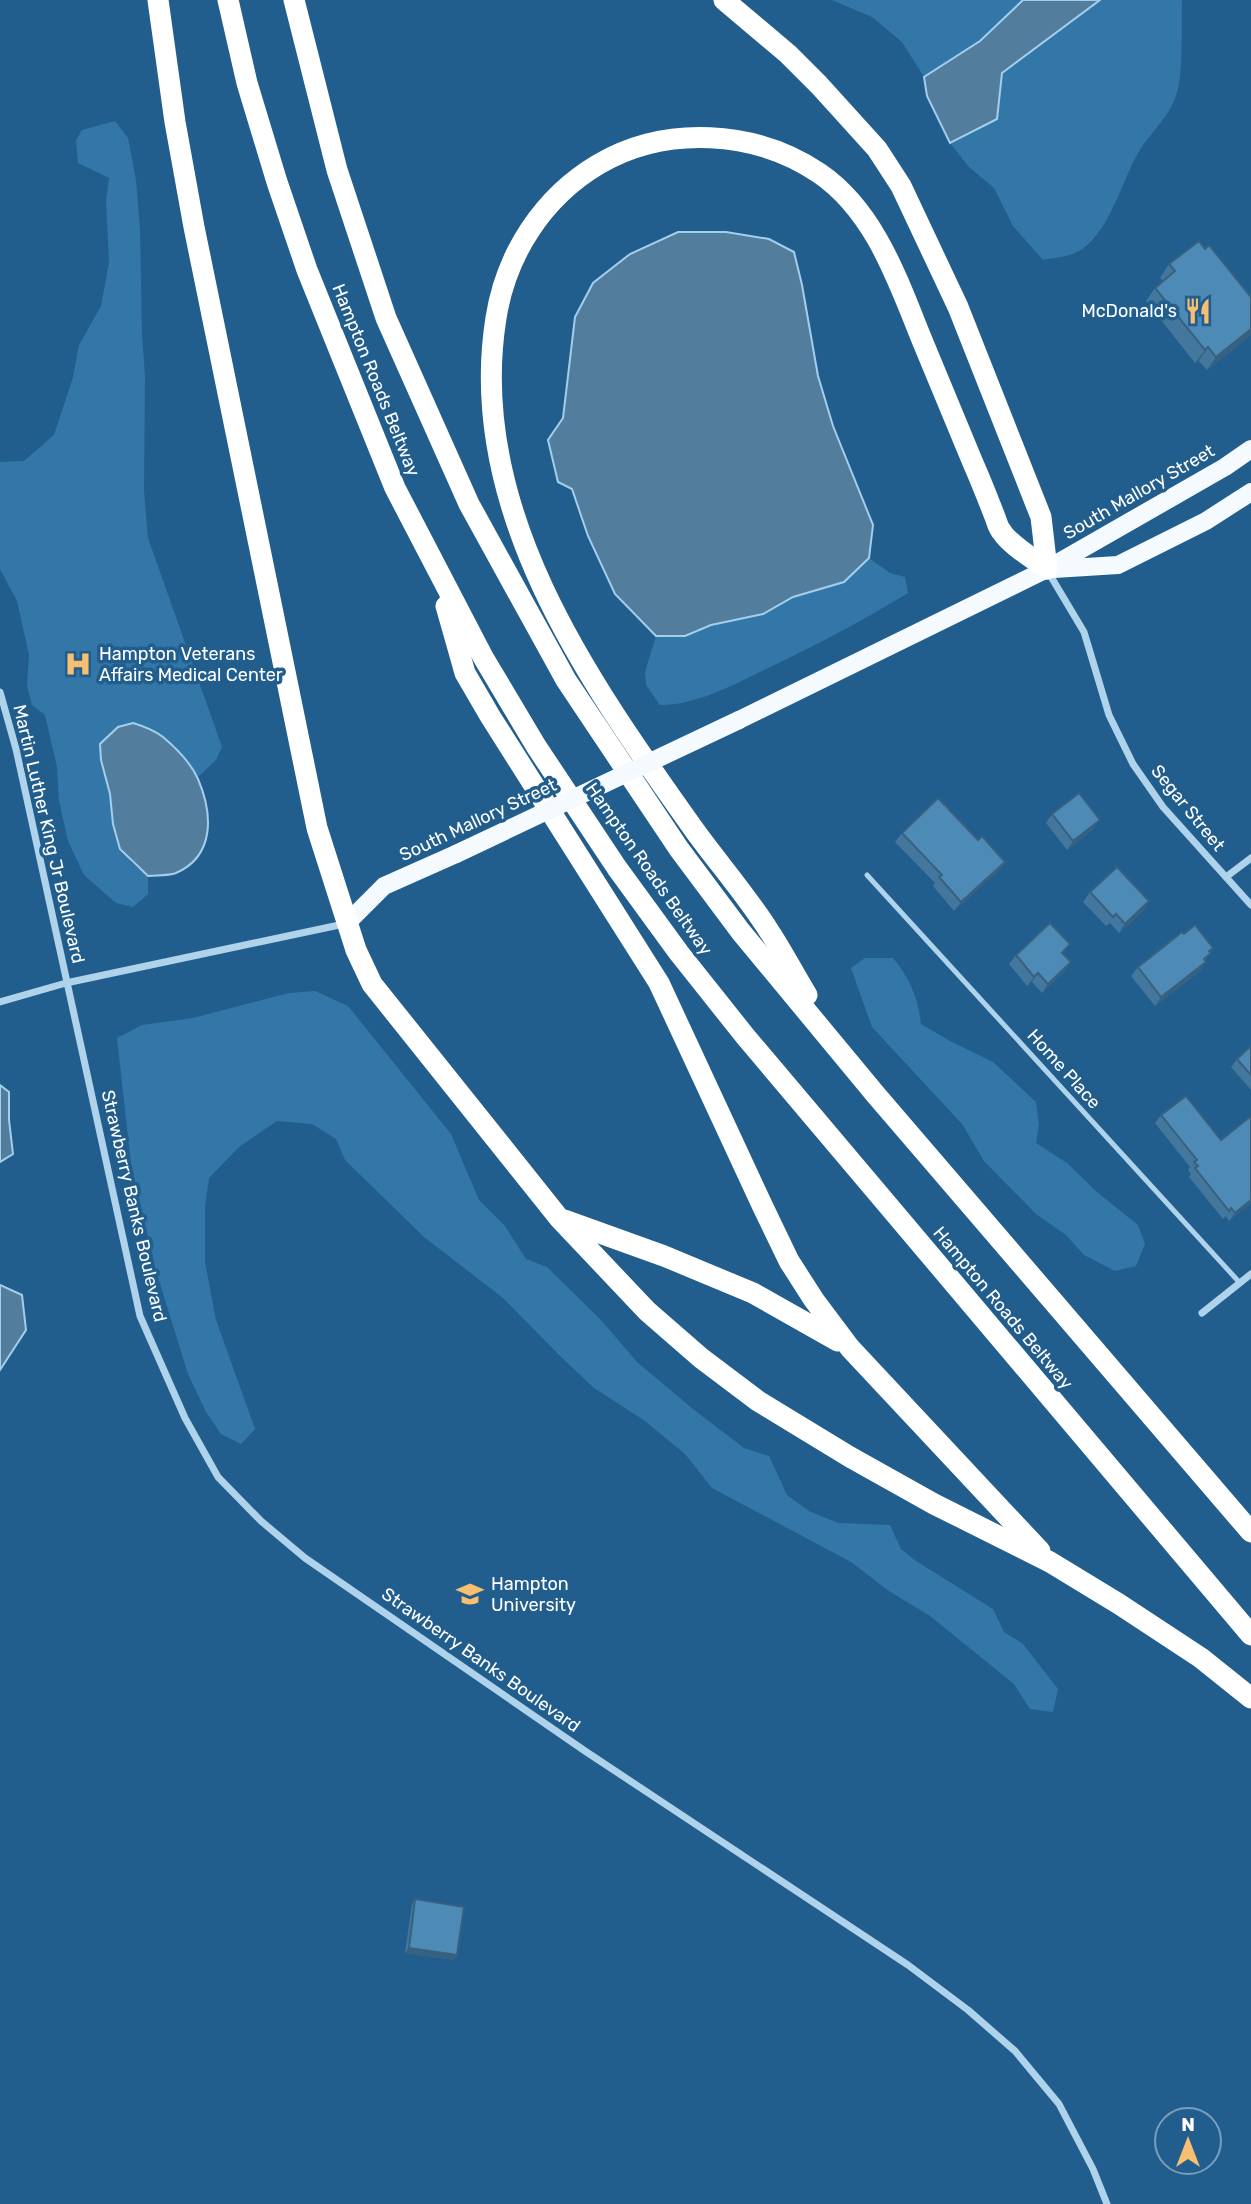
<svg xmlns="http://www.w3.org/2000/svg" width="1251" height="2204" font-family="Rubik,sans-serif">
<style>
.green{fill:#3277a8}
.water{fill:#527d9d;stroke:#a3cfed;stroke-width:2}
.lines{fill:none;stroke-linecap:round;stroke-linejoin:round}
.service{stroke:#b0d3ec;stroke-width:5}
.minor{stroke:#b0d3ec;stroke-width:7}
.primary{stroke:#f5fafe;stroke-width:18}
.motorway{stroke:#fff;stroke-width:21}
.primary-bridge{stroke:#f5fafe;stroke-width:18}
.wall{fill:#43779d}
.shaded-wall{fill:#37617f}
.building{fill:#4e8ab6;stroke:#37617f;stroke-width:2}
.labels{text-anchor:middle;stroke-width:7;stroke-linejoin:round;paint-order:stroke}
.poi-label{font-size:18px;fill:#fff;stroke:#215e8d;text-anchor:start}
.street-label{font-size:18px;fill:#fff;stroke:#215e8d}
</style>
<rect width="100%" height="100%" fill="#215e8d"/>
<g class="green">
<path d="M832 0H1023L980 41 924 77 902 42 872 17Z"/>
<path d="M1100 0H1182C1181 26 1184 72 1176 96 1169 117 1151 132 1140 150 1122 178 1109 238 1075 253 1066 257 1053 258 1043 260L1013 226 994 188 969 167 950 143 997 119 1002 73Z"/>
<path d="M115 121 128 138 136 180 140 229 142 334 145 377 144 491 148 538 222 747 216 760 197 778C186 761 154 721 131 723 118 724 109 735 100 744L101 760 110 794 113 824 131 862 148 876V894L133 907 116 903 84 875 68 841 59 801 57 767 45 715 32 705 27 686 29 655 17 601 0 569V462L24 461 54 435 73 377 79 345 101 306 109 262 106 201 109 178 78 163 76 140 82 130Z"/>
<path d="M869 558 890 573 905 577 908 593C862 621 815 646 766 669 733 685 697 705 660 705L646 685 645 672 656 636H685L711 625 763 614 793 597 844 582Z"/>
<path d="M865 958H893C910 978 918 998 921 1024L950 1041 993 1062 1036 1102 1039 1124 1036 1143 1067 1163 1097 1192 1138 1225 1145 1244 1136 1266 1115 1271 1084 1255 1066 1235 1036 1214 984 1161 962 1124 872 1027 851 968Z"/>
<path d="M315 991 348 1006 451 1134 479 1200 505 1226 526 1259 547 1267 601 1320 637 1362 693 1409 744 1448 769 1456 787 1495 809 1511 838 1523 890 1525 901 1549 916 1561 993 1609 1004 1632 1023 1644 1058 1689 1053 1712 1030 1709 1014 1684 930 1616 889 1591 851 1562 712 1488 685 1454 645 1421 594 1388 560 1356 503 1298 424 1237 345 1160 336 1139 312 1124 277 1121 239 1147 209 1178 205 1207V1262L216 1320 255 1429 241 1444 221 1434 206 1412 188 1374 156 1271 131 1164 117 1038 142 1025 193 1018 289 993Z"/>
</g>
<g class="water">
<path d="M1023 0H1100L1002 73 997 119 950 143 927 96 924 77 980 41Z"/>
<path d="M678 232H726L769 239 794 252 802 285 818 376 833 426 873 525 869 558 844 582 793 597 763 614 711 625 685 636H656L615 594 588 536 572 489 558 482 548 440 563 418 575 317 593 283 630 254Z"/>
<path d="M133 723C143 726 154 730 163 737 176 748 191 763 198 779 213 814 215 856 176 873 168 876 157 875 148 876L120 849 113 824 110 794 101 760 100 744 118 727Z"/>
<path d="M0 1085 9 1092V1120L13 1154 0 1162Z"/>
<path d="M0 1285 22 1295 26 1330 0 1370Z"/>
</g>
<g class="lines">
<path class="service" d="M867 875 1240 1283"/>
<g class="minor">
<path d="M1047 570 1084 632 1109 715 1133 764 1163 807 1251 905"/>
<path d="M0 692 16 749 140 1316 185 1418 218 1477 261 1521 305 1558 585 1751 908 1965 968 2010 1015 2051 1059 2104 1093 2169 1107 2204"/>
<path d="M1226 877 1251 858"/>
<path d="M0 1002 66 983 344 924"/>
<path d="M1202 1313 1251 1274"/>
</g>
<g class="primary">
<path d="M1054 569 1118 565 1206 521 1251 492"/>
<path d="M739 720 1047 569 1225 467 1251 449"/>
<path d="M347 923 384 886 456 854"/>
</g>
<g class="motorway">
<path d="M158 0 175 122 194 227 317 828 356 950 372 984 559 1218 647 1311 701 1358 758 1401 850 1457 934 1504 1050 1562 1119 1604 1201 1658 1251 1698"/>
<path d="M228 0 247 83 277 182 307 270 395 488 483 657 536 746 617 868 679 953 745 1036 1251 1635"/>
<path d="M294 0 337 170 386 318 469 504 566 680 679 849 741 932 876 1095 1251 1532"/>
<path d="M724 0 788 54 819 85 877 149 901 186 958 307 1041 517 1047 569"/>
<path d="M446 606 465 673 490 716 659 983 763 1207 789 1261 814 1300 850 1348 1040 1551"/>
<path d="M807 995C794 974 783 952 769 931 747 896 719 864 695 831 590 683 465 510 496 318 506 254 543 197 599 164 666 125 755 130 819 173 875 211 898 281 922 340 939 381 956 422 973 463 981 481 988 499 995 517 997 522 998 528 1002 532 1010 545 1034 559 1047 569"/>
<path d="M564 1220 664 1256 753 1293 838 1341"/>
</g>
<path class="primary-bridge" d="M456 854 739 720"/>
</g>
<g class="wall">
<path d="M1205 249 1251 297V335L1207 370 1199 361 1195 363 1146 301 1155 288 1163 281 1160 278 1169 264Z"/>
<path d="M1052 814 1093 829 1067 850 1046 823Z"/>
<path d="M902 833 978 840 1005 862 998 871 954 911 933 886 935 883 895 842Z"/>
<path d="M1090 892 1149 901 1143 911 1119 933 1110 923 1106 926 1083 902Z"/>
<path d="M1210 952 1200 971 1155 1006 1131 976 1138 967Z"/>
<path d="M1064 954 1071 962 1065 971 1042 993 1032 982 1027 986 1009 964 1016 955Z"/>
<path d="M1251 1046V1090L1231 1067 1237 1059Z"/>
<path d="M1161 1115 1221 1140 1251 1116V1203L1229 1221 1226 1216 1223 1219 1189 1177 1191 1174 1188 1170 1190 1167 1155 1123Z"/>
<path d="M415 1899 457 1955 454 1960 405 1953 412 1904Z"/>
</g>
<g class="shaded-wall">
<path d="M1251 329V335L1207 370 1216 357Z"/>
<path d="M1208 347 1199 361 1195 363 1205 350Z"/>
<path d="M1100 820 1093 829 1067 850 1073 841Z"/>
<path d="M1005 862 998 871 954 911 961 902Z"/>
<path d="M1149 901 1143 911 1119 933 1125 924Z"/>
<path d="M1071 962 1065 971 1042 993 1048 984Z"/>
<path d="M1206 962 1200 971 1155 1006 1161 997Z"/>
<path d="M1038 973 1032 982 1027 986 1034 977Z"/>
<path d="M1251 1200V1203L1229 1221 1235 1213Z"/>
<path d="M409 1948 457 1955 454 1960 405 1953Z"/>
</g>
<g class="building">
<path d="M1199 241 1205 249 1209 245 1251 297V329L1216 357 1208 347 1205 350 1155 288 1175 271 1169 264Z"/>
<path d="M1079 793 1100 820 1073 841 1052 814Z"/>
<path d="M938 798 978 840 982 836 1005 862 961 902 939 877 942 875 902 833Z"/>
<path d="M1117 867 1149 901 1125 924 1116 914 1113 917 1090 892Z"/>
<path d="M1050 923 1070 944 1062 953 1071 962 1048 984 1038 973 1034 977 1016 955Z"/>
<path d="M1195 925 1213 948 1209 951 1211 953 1204 959 1206 962 1161 997 1138 967 1182 932 1184 934Z"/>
<path d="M1251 1046V1075L1237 1059Z"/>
<path d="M1186 1096 1221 1140 1251 1116V1200L1235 1213 1231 1208 1229 1211 1195 1168 1198 1166 1194 1162 1197 1160 1161 1115Z"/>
<path d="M415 1899 464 1907 457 1955 409 1948Z"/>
</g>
<defs>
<g id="restaurant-bare" transform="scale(2.1)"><path d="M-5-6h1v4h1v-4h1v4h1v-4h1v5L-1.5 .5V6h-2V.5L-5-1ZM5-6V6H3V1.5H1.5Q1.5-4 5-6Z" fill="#f8bf71" stroke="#215e8d" stroke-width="2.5" paint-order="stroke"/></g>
<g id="hospital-bare" transform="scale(2.1)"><path d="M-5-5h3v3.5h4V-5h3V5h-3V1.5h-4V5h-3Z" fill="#f8bf71" stroke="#215e8d" stroke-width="2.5" paint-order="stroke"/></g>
<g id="university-bare" transform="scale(2.1)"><path d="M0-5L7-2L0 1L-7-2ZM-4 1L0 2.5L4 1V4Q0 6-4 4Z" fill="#f8bf71" stroke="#215e8d" stroke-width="2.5" paint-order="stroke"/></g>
</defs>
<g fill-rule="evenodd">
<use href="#restaurant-bare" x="1198" y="311"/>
<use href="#hospital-bare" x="78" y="664"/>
<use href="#university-bare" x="470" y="1594"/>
</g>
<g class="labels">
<g class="poi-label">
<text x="1177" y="317" text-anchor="end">McDonald's</text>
<text x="99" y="660">Hampton Veterans<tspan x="99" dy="21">Affairs Medical Center</tspan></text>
<text x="491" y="1590">Hampton<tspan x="491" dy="21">University</tspan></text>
</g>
<g class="street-label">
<text transform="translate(376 380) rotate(68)" y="6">Hampton Roads Beltway</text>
<text transform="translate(1139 492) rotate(-30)" y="6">South Mallory Street</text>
<text transform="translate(1188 808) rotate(51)" y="6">Segar Street</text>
<text transform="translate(478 820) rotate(-25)" y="6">South Mallory Street</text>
<text transform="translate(49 834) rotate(77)" y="6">Martin Luther King Jr Boulevard</text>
<text transform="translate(649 869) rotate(55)" y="6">Hampton Roads Beltway</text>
<text transform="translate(1064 1069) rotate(48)" y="6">Home Place</text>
<text transform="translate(134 1206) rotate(77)" y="6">Strawberry Banks Boulevard</text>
<text transform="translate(1003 1308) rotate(50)" y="6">Hampton Roads Beltway</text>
<text transform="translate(481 1660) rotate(35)" y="6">Strawberry Banks Boulevard</text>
</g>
</g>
<g transform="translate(1188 2141)"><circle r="33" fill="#215e8d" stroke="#7a9ebb" stroke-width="2"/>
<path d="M0-5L12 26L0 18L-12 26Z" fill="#f8bf71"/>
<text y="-10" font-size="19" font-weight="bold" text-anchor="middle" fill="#ffffff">N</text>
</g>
</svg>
